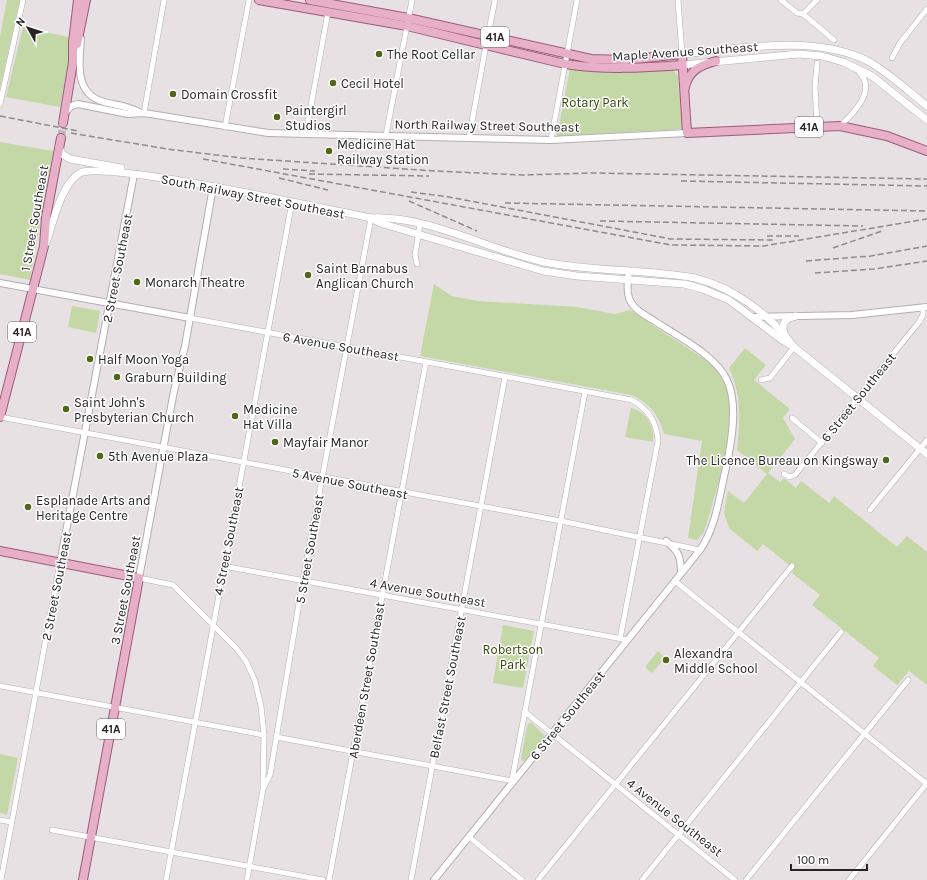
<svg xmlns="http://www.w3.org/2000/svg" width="927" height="880" font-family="Karla,sans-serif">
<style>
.green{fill:#c4d7a7}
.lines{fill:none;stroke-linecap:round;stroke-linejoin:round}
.primary-tunnel{stroke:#c1bbbe;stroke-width:8;stroke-dasharray:8 4;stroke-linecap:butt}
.minor-casing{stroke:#b5aeb0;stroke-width:6}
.tertiary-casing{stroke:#b5aeb0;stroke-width:8}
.secondary-casing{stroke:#b5aeb0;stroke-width:8}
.primary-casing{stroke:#9a5c78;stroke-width:10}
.minor{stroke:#fff;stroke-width:5}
.tertiary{stroke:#fff;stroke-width:6}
.secondary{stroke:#fff;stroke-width:7}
.primary{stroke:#e8afc9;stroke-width:8}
.rail{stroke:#8e898c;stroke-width:1.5;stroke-dasharray:6 3;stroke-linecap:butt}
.poi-dot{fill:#4f6718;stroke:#fff;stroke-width:1.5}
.labels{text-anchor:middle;stroke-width:3;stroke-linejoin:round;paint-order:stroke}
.shield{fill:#fff;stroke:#676666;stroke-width:1}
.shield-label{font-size:12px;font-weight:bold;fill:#262425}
.street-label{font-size:13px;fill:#262425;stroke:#fff}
.poi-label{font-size:13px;fill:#262425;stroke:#fff;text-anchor:start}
.park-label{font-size:13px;fill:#354708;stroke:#fff}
</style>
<rect width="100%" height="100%" fill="#e8e1e4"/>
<g class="green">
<path d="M7 0H20L0 88V36Z"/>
<path d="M23 27 73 38 60 107 6 97Z"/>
<path d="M570 69 626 72 673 70 678 76 682 129 557 136Z"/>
<path d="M0 142 53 151 30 280 0 274Z"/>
<path d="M434 284 452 296 477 301 577 307 615 314 630 310C647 322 665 333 683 345 695 353 708 360 717 371 747 404 715 494 704 532L697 540 688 538 702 441 664 434C659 415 650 403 631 395L420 356Z"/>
<path d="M72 306 100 311 96 333 68 327Z"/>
<path d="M745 348 766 365 754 380 790 409 783 418 795 439 768 473 780 482 784 478 796 488 801 481 829 503 834 496 897 547 907 536 927 552V685L909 671 897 685 873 666 879 658 812 605 820 595 792 573 794 569 763 544 757 551 729 528 724 513 728 491 744 503 767 474 737 450C740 422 742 394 729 368Z"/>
<path d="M631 408C646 411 655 427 653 442L625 437Z"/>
<path d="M503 625 534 631 523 688 493 683Z"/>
<path d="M658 651 665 658 652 673 645 667Z"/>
<path d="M529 723H532L545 736 526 760 523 761 521 759 527 726Z"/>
<path d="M0 754 18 758 7 815 0 813Z"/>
</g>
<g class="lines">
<path class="primary-tunnel" d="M61 138 63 123"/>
<g class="minor-casing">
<g id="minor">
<path d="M678 0 682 54"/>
<path d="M781 0 797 13 803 14 834 40"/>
<path d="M803 14 817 0"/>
<path d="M488 35 495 0"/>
<path d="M892 58 900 43 927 9"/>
<path d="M817 63 815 87 817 126"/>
<path d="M0 104 23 0"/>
<path d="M144 113 164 0"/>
<path d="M840 126C854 113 877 90 859 72"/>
<path d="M225 127 249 0"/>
<path d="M306 133 328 12"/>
<path d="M386 135 412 0"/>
<path d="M469 138 486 45"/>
<path d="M551 140 577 0"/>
<path d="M417 264 415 255 420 224"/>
<path d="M190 318 632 400C648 409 657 423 658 441L620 639"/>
<path d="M761 380 770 378 794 347"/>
<path d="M0 417 561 521 700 550"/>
<path d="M792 418 822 443"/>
<path d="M784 474 789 477 795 475 919 322 923 315V307"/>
<path d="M870 510 927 440"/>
<path d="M223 566 628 640"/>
<path d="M139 578 173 585 236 648 246 661 255 681 261 706 264 735 263 787"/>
<path d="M675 581 927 784"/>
<path d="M0 686 264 735"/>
<path d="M525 712 735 880"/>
<path d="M276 737 513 781"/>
<path d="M512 780 585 392"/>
<path d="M0 820 11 822"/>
<path d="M52 830 323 880"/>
<path d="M469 837 522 880"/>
<path d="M1 880 60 563"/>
<path d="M166 880 292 202"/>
<path d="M247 880 263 789 270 775 304 574 371 218"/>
<path d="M329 880 426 362"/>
<path d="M411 880 505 377"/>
<path d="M538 880 792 566"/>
<path d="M642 880 841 632"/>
<path d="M746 880 908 680"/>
<path d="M849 880 927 783"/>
</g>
</g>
<g class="tertiary-casing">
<g id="tertiary">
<path d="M81 39C79 62 74 94 104 102 116 105 128 106 139 112"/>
<path d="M65 113 71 106 78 104 128 114 144 113 268 133 551 140 687 133"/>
<path d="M0 283 190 318"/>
<path d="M752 317 852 315 927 307"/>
<path d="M666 541C679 551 681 558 681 573"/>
<path d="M60 563 134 174"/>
<path d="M139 578 174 391 185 346 213 187"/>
<path d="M434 880 700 550C716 527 719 498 725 472 731 446 739 405 727 380 716 355 675 335 653 320 643 314 633 309 629 298 626 289 628 279 629 271"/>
</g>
</g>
<g class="secondary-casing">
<g id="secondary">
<path d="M682 54C739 49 812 34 866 60 888 72 907 90 927 106"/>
<path d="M682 65 798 54 822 56 843 62 872 76 927 120"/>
<path d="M59 147 62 154 70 159 121 168"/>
<path d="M371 218 380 223 543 271 577 276 684 284 703 289 729 300 782 340 794 347 927 454"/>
<path d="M46 243C53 223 61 184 80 173 104 160 330 210 371 218 427 215 489 250 544 262 594 272 645 269 695 278 735 288 770 315 794 347"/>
<path d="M784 333C781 323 786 318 796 316"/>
</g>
</g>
<g class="primary-casing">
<g id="primary">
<path d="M259 0 407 26 565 64C604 70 642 68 682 65"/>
<path d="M310 0 408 18 591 59 626 60 682 54 687 133 840 126 887 136 927 151"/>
<path d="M77 44 86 0"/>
<path d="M685 87C689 70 701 65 716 61"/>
<path d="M63 123 73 62V42L78 0"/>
<path d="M0 417 44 246 46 217 61 138"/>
<path d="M0 551 139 578 83 880"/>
</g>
</g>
<use href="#minor" class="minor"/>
<use href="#tertiary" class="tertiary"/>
<use href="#secondary" class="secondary"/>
<use href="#primary" class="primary"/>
<g class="rail">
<path d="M0 116 78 131"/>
<path d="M71 133 167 149 241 158 435 171 522 175 593 173 927 179"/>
<path d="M203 159 671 245 764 246 927 219"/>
<path d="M283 169 315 171"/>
<path d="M309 174 429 176"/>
<path d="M279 178 328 190"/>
<path d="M681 181 927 186"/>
<path d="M411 192 449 197 671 239 773 240"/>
<path d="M409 201 477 231"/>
<path d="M505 203 927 211"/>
<path d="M600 221 863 226"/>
<path d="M767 236H799"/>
<path d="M833 248 882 231"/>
<path d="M806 261 871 256 927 246"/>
<path d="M815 273 874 269 927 261"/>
</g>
</g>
<g class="poi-dot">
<circle cx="379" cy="54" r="4"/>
<circle cx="333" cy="83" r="4"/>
<circle cx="173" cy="94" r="4"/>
<circle cx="277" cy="117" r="4"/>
<circle cx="329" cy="151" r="4"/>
<circle cx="308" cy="275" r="4"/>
<circle cx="137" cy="282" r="4"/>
<circle cx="90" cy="359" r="4"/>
<circle cx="117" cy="377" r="4"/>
<circle cx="66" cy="409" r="4"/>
<circle cx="235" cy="416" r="4"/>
<circle cx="275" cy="442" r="4"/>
<circle cx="100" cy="456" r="4"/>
<circle cx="886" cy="460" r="4"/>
<circle cx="28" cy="507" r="4"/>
<circle cx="666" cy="660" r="4"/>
</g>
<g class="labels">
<g class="shield">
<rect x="481" y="27" width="28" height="20" rx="3"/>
<rect x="795" y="117" width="28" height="20" rx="3"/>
<rect x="8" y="322" width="28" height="20" rx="3"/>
<rect x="97" y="719" width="28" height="20" rx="3"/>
</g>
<g class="shield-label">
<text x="495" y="41">41A</text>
<text x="809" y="131">41A</text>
<text x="22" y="336">41A</text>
<text x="111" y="733">41A</text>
</g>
<g class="street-label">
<text transform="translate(685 51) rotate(-4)" y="5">Maple Avenue Southeast</text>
<text transform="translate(487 125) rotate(1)" y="5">North Railway Street Southeast</text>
<text transform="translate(253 196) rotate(11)" y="5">South Railway Street Southeast</text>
<text transform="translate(34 218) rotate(-80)" y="5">1 Street Southeast</text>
<text transform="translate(117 268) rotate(-79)" y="5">2 Street Southeast</text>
<text transform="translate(341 346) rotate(10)" y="5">6 Avenue Southeast</text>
<text transform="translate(858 397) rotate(-51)" y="5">6 Street Southeast</text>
<text transform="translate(350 483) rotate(11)" y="5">5 Avenue Southeast</text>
<text transform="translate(228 541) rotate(-79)" y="5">4 Street Southeast</text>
<text transform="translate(309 549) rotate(-80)" y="5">5 Street Southeast</text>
<text transform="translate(56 586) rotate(-79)" y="5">2 Street Southeast</text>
<text transform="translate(125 590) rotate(-79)" y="5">3 Street Southeast</text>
<text transform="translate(428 592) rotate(10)" y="5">4 Avenue Southeast</text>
<text transform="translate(366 680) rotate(-80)" y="5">Aberdeen Street Southeast</text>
<text transform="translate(447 687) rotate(-79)" y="5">Belfast Street Southeast</text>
<text transform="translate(567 715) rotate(-51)" y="5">6 Street Southeast</text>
<text transform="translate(675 817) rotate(38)" y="5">4 Avenue Southeast</text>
</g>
<g class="poi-label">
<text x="387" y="59">The Root Cellar</text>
<text x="341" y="88">Cecil Hotel</text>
<text x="181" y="99">Domain Crossfit</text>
<text x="285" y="115">Paintergirl<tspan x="285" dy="15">Studios</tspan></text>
<text x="337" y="149">Medicine Hat<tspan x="337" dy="15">Railway Station</tspan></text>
<text x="316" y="273">Saint Barnabus<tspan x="316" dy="15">Anglican Church</tspan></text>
<text x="145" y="287">Monarch Theatre</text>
<text x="98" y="364">Half Moon Yoga</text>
<text x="125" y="382">Graburn Building</text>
<text x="74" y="407">Saint John's<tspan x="74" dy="15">Presbyterian Church</tspan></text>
<text x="243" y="414">Medicine<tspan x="243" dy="15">Hat Villa</tspan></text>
<text x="283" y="447">Mayfair Manor</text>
<text x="108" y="461">5th Avenue Plaza</text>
<text x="878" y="465" text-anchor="end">The Licence Bureau on Kingsway</text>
<text x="36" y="505">Esplanade Arts and<tspan x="36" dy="15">Heritage Centre</tspan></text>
<text x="674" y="658">Alexandra<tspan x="674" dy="15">Middle School</tspan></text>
</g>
<g class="park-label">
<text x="595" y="107">Rotary Park</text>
<text x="513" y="654">Robertson<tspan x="513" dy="15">Park</tspan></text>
</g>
</g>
<g transform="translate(28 28) rotate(309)" stroke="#ffffff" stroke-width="3" paint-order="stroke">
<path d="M0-3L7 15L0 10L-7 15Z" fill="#262425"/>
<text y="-6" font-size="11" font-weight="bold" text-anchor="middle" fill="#262425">N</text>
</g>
<path d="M791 864v6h76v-6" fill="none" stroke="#262425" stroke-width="2"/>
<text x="797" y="864" font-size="12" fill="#262425" stroke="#ffffff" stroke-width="3" paint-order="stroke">100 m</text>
</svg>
